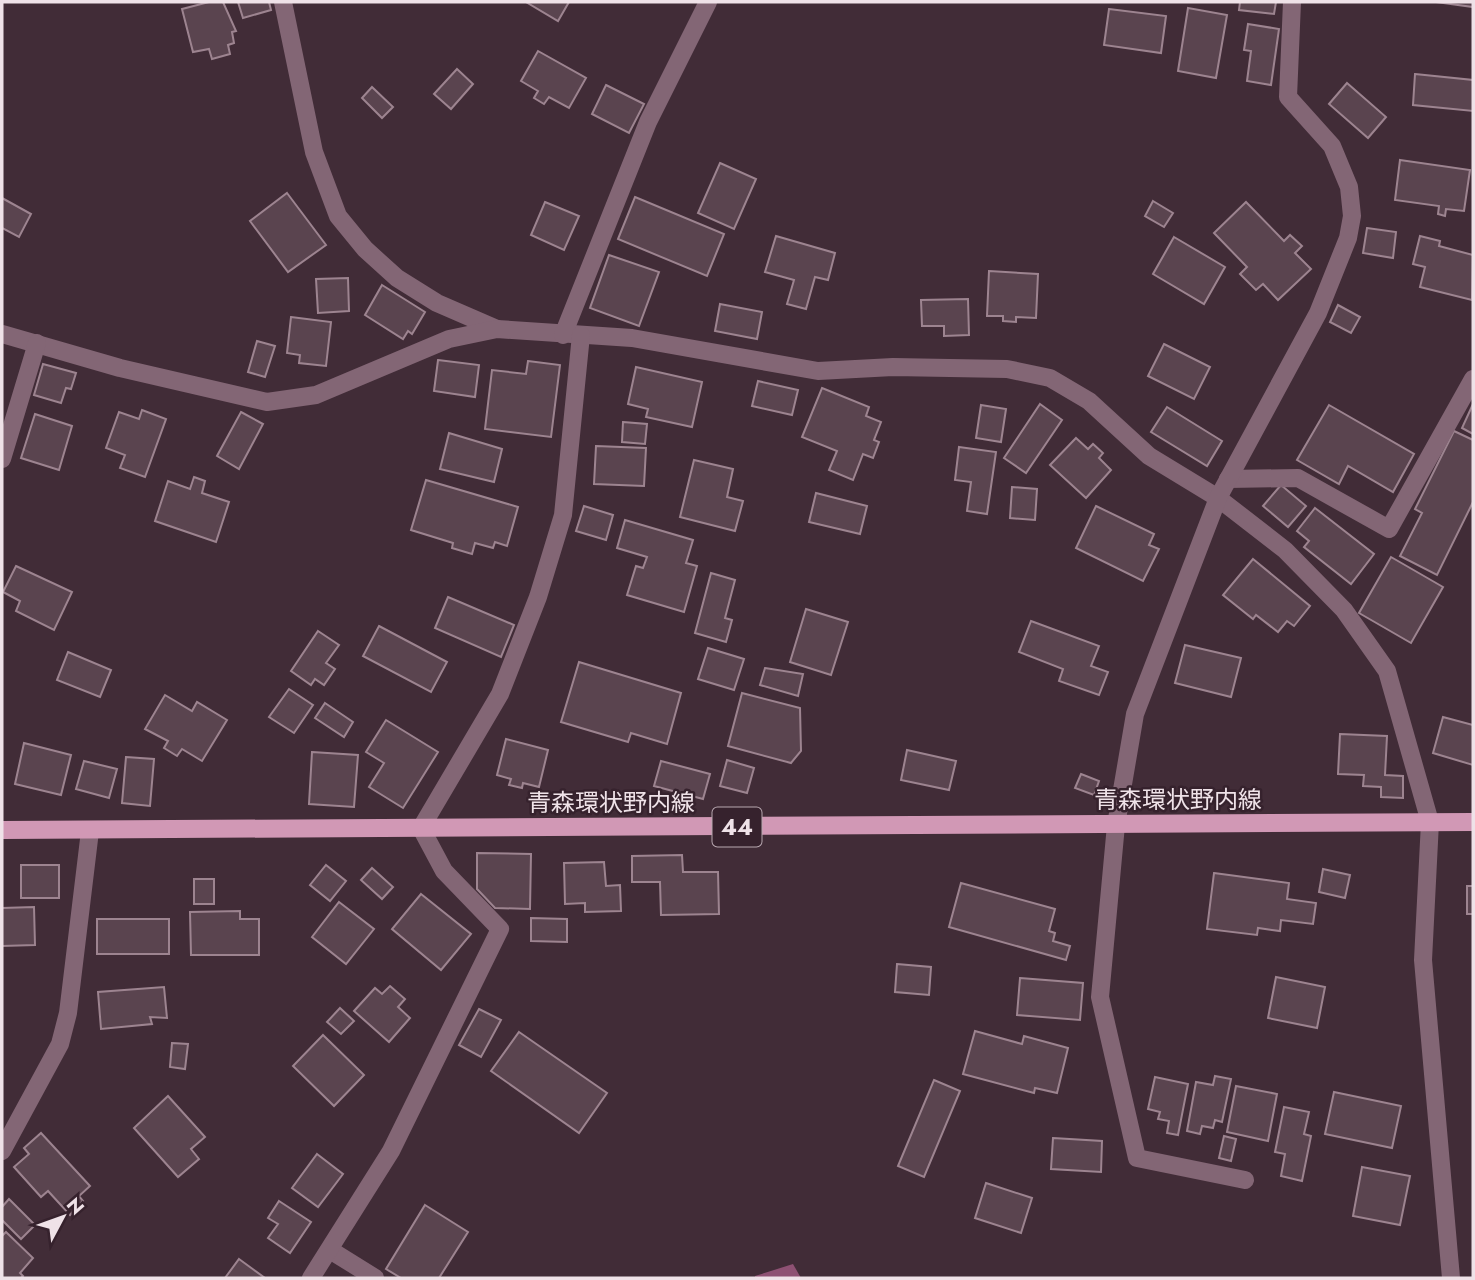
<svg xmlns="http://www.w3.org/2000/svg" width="1475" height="1280" font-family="Jost,'Noto Sans JP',sans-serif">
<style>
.forest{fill:#8e5173}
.building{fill:#5a444f;stroke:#9d8490;stroke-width:2}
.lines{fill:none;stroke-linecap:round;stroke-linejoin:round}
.minor{stroke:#836675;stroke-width:18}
.major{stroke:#d198b5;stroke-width:18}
.labels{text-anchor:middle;stroke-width:5;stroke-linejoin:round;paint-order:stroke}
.shield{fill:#36222d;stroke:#b8a8b0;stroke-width:2}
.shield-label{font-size:23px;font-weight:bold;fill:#efe2e8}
.street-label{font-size:24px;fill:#efe2e8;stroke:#36222d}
</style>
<rect width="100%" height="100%" fill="#412c37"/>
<path class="forest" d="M793 1264 801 1278H755V1276Z"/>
<g class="building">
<path d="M209 2H223L236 31 232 32 234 43 228 45 230 54 212 59 209 49 193 52 182 9Z"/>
<path d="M238 2H269L271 10 243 18Z"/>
<path d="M526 2H569L558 21Z"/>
<path d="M1240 2H1276L1274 14 1239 10Z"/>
<path d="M1436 2H1473V7Z"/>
<path d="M1188 8 1227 15 1216 78 1178 71Z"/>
<path d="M1109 9 1166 16 1161 53 1104 45Z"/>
<path d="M1248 24 1279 29 1271 85 1247 81 1251 51 1244 50Z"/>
<path d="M538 51 586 78 569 108 549 97 544 104 534 98 538 91 521 81Z"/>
<path d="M457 69 473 84 451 109 434 94Z"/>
<path d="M1415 74 1473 80V111L1413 105Z"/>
<path d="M1347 83 1386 117 1368 138 1329 104Z"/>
<path d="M606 85 644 104 629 133 592 114Z"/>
<path d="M372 87 393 107 382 118 362 98Z"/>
<path d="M1400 160 1470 170 1464 211 1446 209 1445 216 1438 214 1439 206 1395 200Z"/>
<path d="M720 163 756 179 734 229 698 213Z"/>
<path d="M287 193 326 245 288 272 250 221Z"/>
<path d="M635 197 724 234 707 276 618 239Z"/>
<path d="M2 198 31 214 19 237 2 228Z"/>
<path d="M1153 201 1173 213 1164 227 1145 216Z"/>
<path d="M545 202 579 216 564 250 531 235Z"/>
<path d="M1246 202 1284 241 1290 235 1302 246 1295 253 1311 269 1278 300 1263 284 1256 290 1240 274 1247 267 1214 233Z"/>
<path d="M1367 228 1396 232 1393 258 1363 253Z"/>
<path d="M776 236 835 253 828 280 815 277 806 309 787 304 794 280 765 272Z"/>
<path d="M1420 236 1440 241 1439 246 1473 255 1472 300 1420 287 1425 267 1413 264Z"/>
<path d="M1174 237 1225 267 1204 304 1153 274Z"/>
<path d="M609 255 659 272 639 326 590 308Z"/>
<path d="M989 271 1038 274 1036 318 1016 317V322L1003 321V316H987Z"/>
<path d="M348 278 349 311 318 313 316 279Z"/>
<path d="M382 285 425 312 412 334 408 331 403 339 365 315Z"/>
<path d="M968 299 969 335 944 336V326H922L921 300Z"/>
<path d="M720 304 762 312 757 339 715 331Z"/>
<path d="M1338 305 1360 317 1351 333 1330 322Z"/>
<path d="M291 317 331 322 326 366 299 363 300 355 287 353Z"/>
<path d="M257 341 275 346 265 377 248 372Z"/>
<path d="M1164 344 1210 367 1194 399 1148 376Z"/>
<path d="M438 360 479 365 475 397 434 391Z"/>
<path d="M528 361 560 365 551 437 485 429 492 370 526 374Z"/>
<path d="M43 364 76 373 71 389 66 388 61 403 34 395Z"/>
<path d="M636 367 702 382 692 427 646 417 648 409 628 404Z"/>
<path d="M758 381 798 390 792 415 752 406Z"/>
<path d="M822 388 869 407 866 416 881 422 874 440 879 442 873 458 863 454 853 480 829 470 837 451 802 437Z"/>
<path d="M1040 404 1062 420 1026 473 1004 458Z"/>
<path d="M1473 404V434L1462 428Z"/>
<path d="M981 405 1006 409 1001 442 976 438Z"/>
<path d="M1329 405 1414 454 1393 492 1348 466 1339 484 1297 460Z"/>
<path d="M1167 407 1222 441 1207 466 1151 432Z"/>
<path d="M142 410 166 419 145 477 120 468 125 455 106 448 119 412 139 419Z"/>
<path d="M241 412 263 424 239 469 217 456Z"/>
<path d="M35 414 72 426 59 470 21 458Z"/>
<path d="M623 422 647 424 645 444 622 442Z"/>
<path d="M1454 431 1473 440V502L1437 575 1400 556 1422 513 1415 509Z"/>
<path d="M449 433 502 449 494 482 440 469Z"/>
<path d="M1076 438 1088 449 1093 444 1103 453 1099 458 1111 470 1086 498 1050 465Z"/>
<path d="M596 446 646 448 644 486 594 484Z"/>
<path d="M959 447 996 452 987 514 967 511 971 482 955 480Z"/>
<path d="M694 460 733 469 727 497 743 501 735 531 680 517Z"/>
<path d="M194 477 205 481 202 493 229 502 216 542 155 521 168 481 190 489Z"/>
<path d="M426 480 518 507 507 546 495 542 493 548 475 543 472 554 452 548 453 543 411 530Z"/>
<path d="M1281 485 1306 506 1288 527 1263 506Z"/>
<path d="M1012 487 1037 489 1035 520 1010 518Z"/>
<path d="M816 493 867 506 860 534 809 522Z"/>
<path d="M584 506 613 515 606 540 576 531Z"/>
<path d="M1096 506 1154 534 1149 545 1159 549 1143 581 1076 548Z"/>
<path d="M1315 508 1374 554 1351 584 1304 547 1309 541 1297 531Z"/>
<path d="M625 520 693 540 686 563 697 566 684 612 627 595 636 566 643 568 647 557 617 548Z"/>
<path d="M1391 557 1443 587 1411 643 1359 613Z"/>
<path d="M1253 559 1310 606 1294 626 1287 621 1278 632 1256 615 1253 619 1223 595Z"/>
<path d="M16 566 72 592 54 630 16 611 20 601 3 592Z"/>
<path d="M711 573 735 580 725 618 732 620 726 642 695 633Z"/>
<path d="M448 597 514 625 501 657 435 628Z"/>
<path d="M806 609 848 622 831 675 790 662Z"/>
<path d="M1031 621 1099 646 1091 666 1108 672 1099 695 1059 681 1063 669 1019 652Z"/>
<path d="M379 626 447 662 431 692 363 656Z"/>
<path d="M318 631 339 645 326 663 335 669 324 685 315 679 311 685 291 671Z"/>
<path d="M1185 645 1241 658 1231 697 1175 683Z"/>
<path d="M708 648 744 659 734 690 698 679Z"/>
<path d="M68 652 111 670 100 697 57 680Z"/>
<path d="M579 662 681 693 667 744 631 733 628 742 561 722Z"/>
<path d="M765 668 803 674 798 696 760 685Z"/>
<path d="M289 689 313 705 294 733 269 717Z"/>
<path d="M742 693 800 708 801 751 791 763 728 746Z"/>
<path d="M165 695 192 711 197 702 227 720 202 761 182 749 177 756 164 748 168 741 145 729Z"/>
<path d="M325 703 353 722 344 737 315 718Z"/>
<path d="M1443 717 1473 725V765L1433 753Z"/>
<path d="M386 720 438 752 403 808 369 787 384 763 366 752Z"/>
<path d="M1340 734 1387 736 1385 775 1403 776V798L1381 797V787L1363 786 1364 775 1338 774Z"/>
<path d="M506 739 548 750 539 787 523 783 522 788 509 785 511 779 497 775Z"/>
<path d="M24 743 71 755 61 795 15 784Z"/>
<path d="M907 750 956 761 949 790 901 780Z"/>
<path d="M312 752 358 755 354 807 309 804Z"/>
<path d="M126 757 154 759 150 806 122 803Z"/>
<path d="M727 760 754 768 747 793 720 786Z"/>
<path d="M84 761 117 769 109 798 76 789Z"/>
<path d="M661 761 710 774 703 799 654 786Z"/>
<path d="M1081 774 1099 781 1094 795 1075 788Z"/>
<path d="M477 853 531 854 530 909 495 908 477 889Z"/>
<path d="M682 855 683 872H718L719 914 661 915 660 882H632V856Z"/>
<path d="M604 862 606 886 620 885 621 911 585 912V903L565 904 564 863Z"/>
<rect x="21" y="865" width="38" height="33"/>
<path d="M326 865 346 881 330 901 310 885Z"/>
<path d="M372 868 393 887 382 899 361 880Z"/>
<path d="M1323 869 1350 875 1345 898 1319 892Z"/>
<path d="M1214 873 1289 883 1287 899 1316 903 1313 924 1281 920 1280 931 1258 928 1257 935 1207 929Z"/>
<rect x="194" y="879" width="20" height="25"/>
<path d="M961 883 1055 909 1049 931 1055 933 1053 941 1070 946 1066 960 949 927Z"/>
<rect x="1467" y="886" width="6" height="28"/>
<path d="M421 894 471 934 441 970 392 929Z"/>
<path d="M339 902 374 929 346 964 312 937Z"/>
<path d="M34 907 35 945 2 946V908Z"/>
<path d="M240 911V919H259V955H191L190 912Z"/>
<path d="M531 918 567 919V942L531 941Z"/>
<rect x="97" y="919" width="72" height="35"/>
<path d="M897 964 931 967 929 995 895 992Z"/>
<path d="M1276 977 1325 987 1317 1028 1268 1018Z"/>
<path d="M1020 978 1083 983 1080 1020 1017 1015Z"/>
<path d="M390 986 405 999 398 1007 410 1018 389 1042 354 1011 375 988 382 994Z"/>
<path d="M164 987 167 1018 150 1017 152 1024 101 1029 98 992Z"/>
<path d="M340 1008 354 1021 341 1034 327 1022Z"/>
<path d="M479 1009 501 1020 481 1057 459 1045Z"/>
<path d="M975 1031 1022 1044 1024 1036 1068 1048 1057 1093 1035 1088 1034 1093 963 1074Z"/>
<path d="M519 1032 607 1093 579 1133 491 1071Z"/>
<path d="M323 1035 364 1075 334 1106 293 1066Z"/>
<path d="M172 1043 188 1044 185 1069 170 1067Z"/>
<path d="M1215 1076 1231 1079 1222 1122 1215 1120 1213 1128 1202 1126 1200 1134 1187 1131 1196 1082 1213 1085Z"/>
<path d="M1155 1077 1188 1084 1178 1135 1167 1133 1169 1121 1158 1119 1160 1112 1148 1109Z"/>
<path d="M934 1080 960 1091 924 1177 898 1166Z"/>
<path d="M1236 1086 1277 1094 1268 1141 1227 1132Z"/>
<path d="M1334 1092 1401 1106 1392 1148 1325 1134Z"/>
<path d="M168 1096 205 1137 191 1149 199 1159 178 1177 134 1128Z"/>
<path d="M1284 1107 1309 1112 1304 1134 1311 1136 1302 1181 1281 1176 1285 1154 1275 1152Z"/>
<path d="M41 1133 90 1186 79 1196 83 1201 70 1215 48 1191 41 1197 14 1167 29 1154 24 1148Z"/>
<path d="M1224 1136 1236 1139 1231 1161 1219 1158Z"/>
<path d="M1053 1138 1102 1141 1101 1172 1051 1169Z"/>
<path d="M317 1154 343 1174 318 1207 292 1188Z"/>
<path d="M1362 1167 1410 1176 1400 1225 1353 1216Z"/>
<path d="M986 1183 1032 1198 1021 1233 975 1218Z"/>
<path d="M9 1199 35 1225 21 1239 2 1220V1207Z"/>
<path d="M279 1201 311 1222 290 1253 268 1238 278 1224 268 1218Z"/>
<path d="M425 1205 468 1232 439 1278H401L386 1269Z"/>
<path d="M6 1232 33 1258 20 1273 23 1276 21 1278H2V1236Z"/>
<path d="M239 1259 265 1278H225Z"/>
</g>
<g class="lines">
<g class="minor">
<path d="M283 2 314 152 338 216 365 249 397 278 437 303 497 329"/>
<path d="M2 334 120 368 267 402 316 395 449 339 497 329 632 338 818 371 893 367 1007 369 1050 378 1089 401 1149 456 1218 498 1285 550 1344 610 1387 671 1430 822 1423 960 1451 1278"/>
<path d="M563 335 648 122 708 2"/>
<path d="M2 459 37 343"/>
<path d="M1228 479 1298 478 1389 529 1473 379"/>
<path d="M2 1151 60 1044 68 1013 90 831"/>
<path d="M1245 1180 1137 1158 1100 997 1116 825 1135 714 1218 498 1318 313 1348 238 1352 216 1349 187 1332 146 1288 97 1292 2"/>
<path d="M330 1250 375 1278"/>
<path d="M311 1278 391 1151 500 929 444 871 421 828 500 694 538 597 563 515 581 335"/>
</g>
<path class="major" d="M2 830 1473 822"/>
</g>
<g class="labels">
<rect class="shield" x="712.5" y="807.5" width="49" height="39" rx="5"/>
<g class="shield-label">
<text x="737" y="835">44</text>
</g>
<g class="street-label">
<text x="1178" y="808">青森環状野内線</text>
<text x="611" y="811">青森環状野内線</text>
</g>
</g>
<rect width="1475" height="1280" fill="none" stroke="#efe2e8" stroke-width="7"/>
<g transform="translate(63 1217) rotate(49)" stroke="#36222d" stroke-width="5" paint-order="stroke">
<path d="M0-5L12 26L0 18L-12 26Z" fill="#efe2e8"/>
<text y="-10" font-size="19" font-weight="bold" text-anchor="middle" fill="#efe2e8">N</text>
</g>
</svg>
